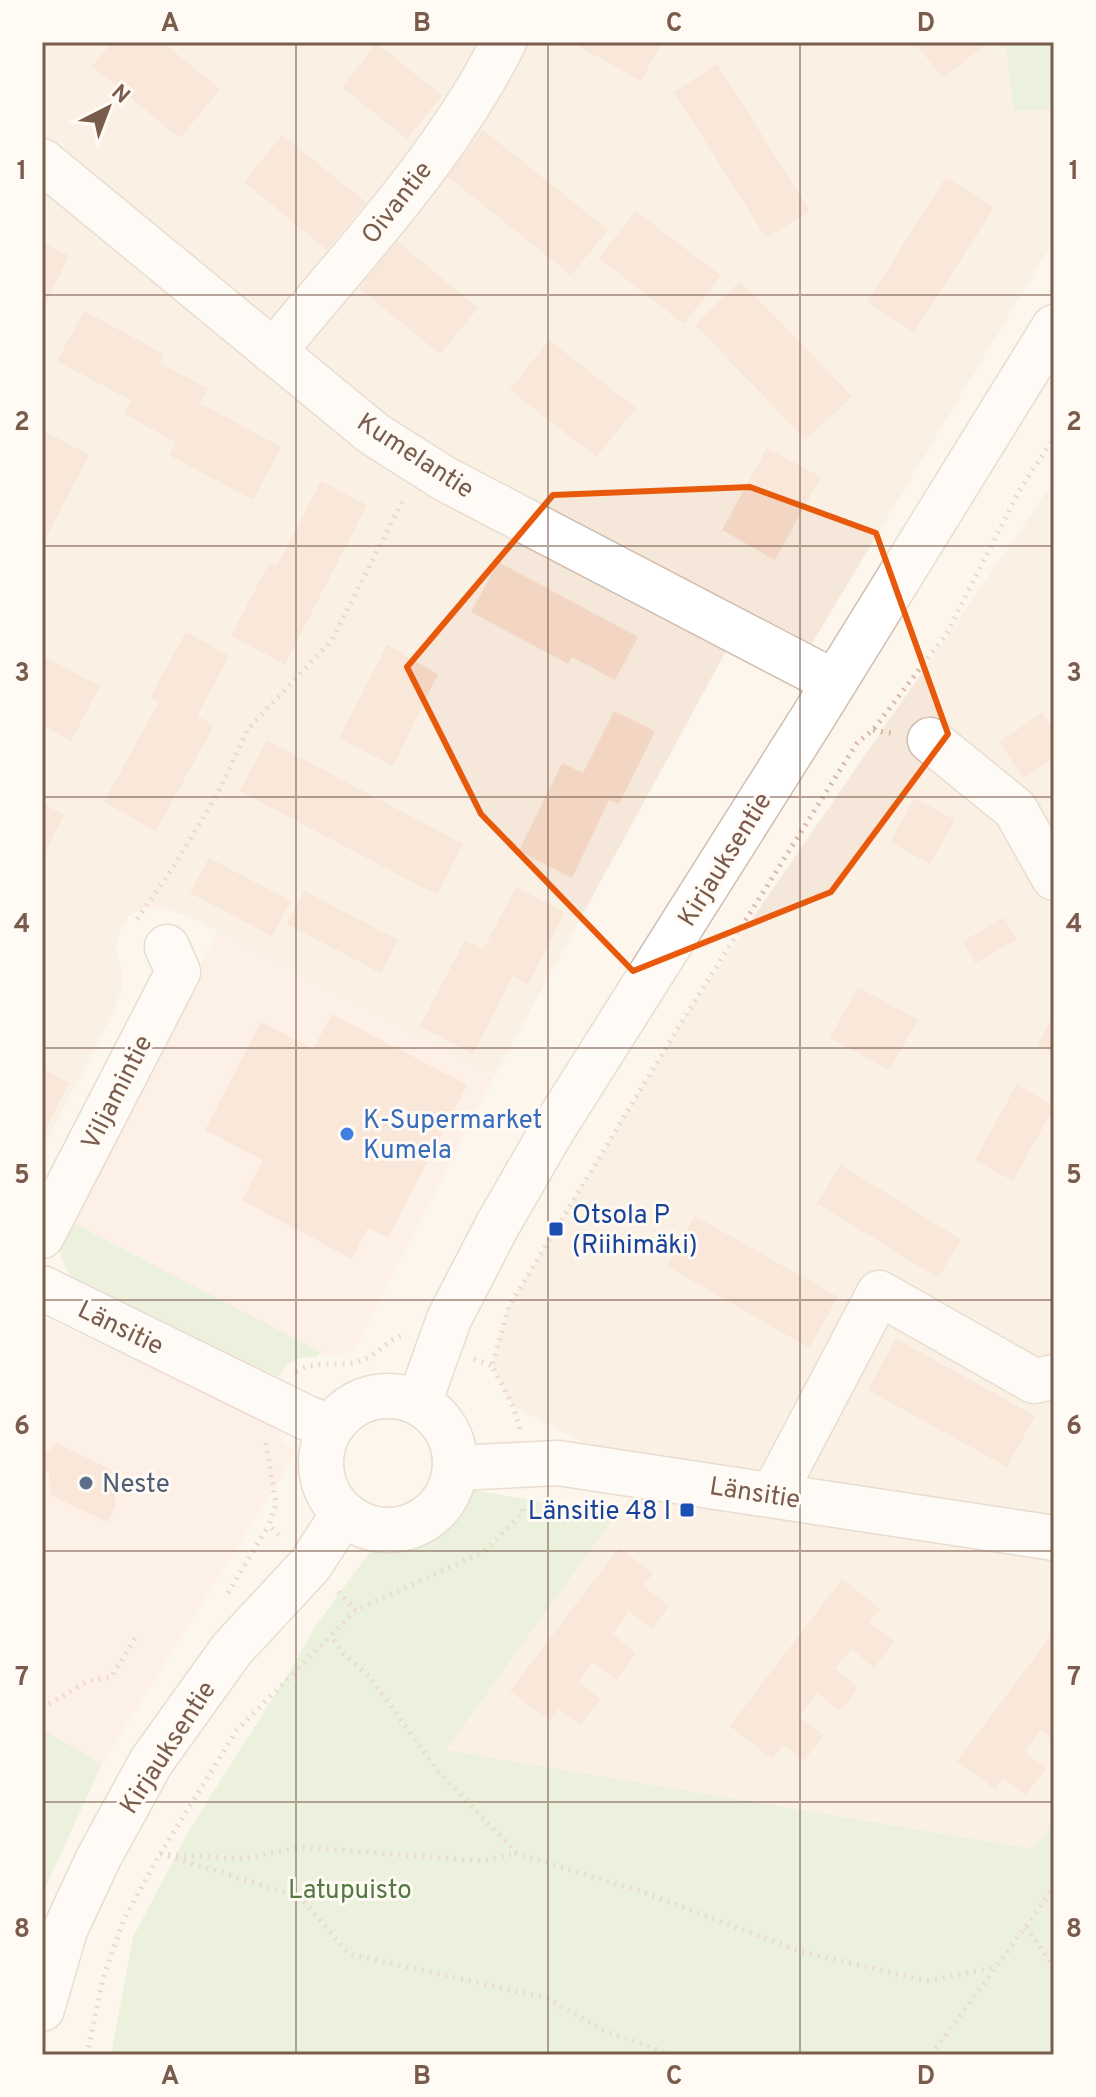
<svg xmlns="http://www.w3.org/2000/svg" width="1096" height="2097" font-family="Overpass,sans-serif">
<style>
.residential{fill:#f5e8da}
.commercial{fill:#fde8e0}
.green{fill:#d8ecc9}
.building{fill:#f3d5c3}
.lines{fill:none;stroke-linecap:round;stroke-linejoin:round}
.minor-casing{stroke:#d1beb0;stroke-width:47}
.path{stroke:#d9b8a5;stroke-width:5;stroke-dasharray:2 6;stroke-linecap:butt}
.minor{stroke:#fff;stroke-width:44}
.marked{fill:none;stroke:#e8590c;stroke-width:6;stroke-linejoin:round}
.grid{fill:none;stroke:#7a5c4d;stroke-width:2;stroke-opacity:0.55}
.shop-dot{fill:#3f7fe0;stroke:#fffaf3;stroke-width:3}
.transit-dot{fill:#1a4fb4;stroke:#fffaf3;stroke-width:3}
.service-dot{fill:#5c6f8a;stroke:#fffaf3;stroke-width:3}
.labels{text-anchor:middle;stroke-width:6;stroke-linejoin:round;paint-order:stroke}
.street-label{font-size:26px;fill:#7a5c4d;stroke:#fffaf3}
.shop-label{font-size:26px;fill:#366cbe;stroke:#fffaf3;text-anchor:start}
.transit-label{font-size:26px;fill:#164399;stroke:#fffaf3;text-anchor:start}
.service-label{font-size:26px;fill:#4e5e75;stroke:#fffaf3;text-anchor:start}
.park-label{font-size:26px;fill:#537a41;stroke:#fffaf3}
.neatline{fill:none;stroke:#7a5c4d;stroke-width:3}
.grid-label{font-size:26px;text-anchor:middle;font-weight:bold;fill:#7a5c4d}
</style>
<rect width="100%" height="100%" fill="#fdf6ec"/>
<g class="residential">
<path d="M42 42H1005L1014 111 1054 110V240L799 665 736 633 495 1075 192 918 164 908 140 909 128 917 119 932 116 948 123 973 121 991 114 1010 42 1152Z"/>
<path d="M1054 481V1822L1033 1849 446 1750 616 1515 648 1477 513 1406 492 1366 509 1306 686 1015Z"/>
</g>
<g class="commercial">
<path d="M218 932 495 1075 353 1352 324 1356 67 1223Z"/>
<path d="M42 1317 262 1415 295 1454 102 1764 42 1729Z"/>
</g>
<g class="green">
<path d="M1005 42H1054V110L1014 111Z"/>
<path d="M73 1223 321 1352 317 1357C298 1357 288 1359 279 1377L87 1289C67 1276 60 1263 59 1239Z"/>
<path d="M445 1485 616 1515 446 1750 1033 1849 1054 1822V2055H111L133 1937 191 1827 293 1666 316 1625 408 1500Z"/>
<path d="M42 1729 102 1764 42 1895Z"/>
</g>
<g class="building">
<path d="M112 42H162L220 89 180 138 92 66Z"/>
<path d="M571 42H662L641 81Z"/>
<path d="M915 42H985L987 44 942 78Z"/>
<path d="M377 43 442 96 407 139 342 87Z"/>
<path d="M717 64 810 211 766 238 674 92Z"/>
<path d="M483 130 608 230 571 275 447 176Z"/>
<path d="M282 135 366 202 327 250 244 182Z"/>
<path d="M946 177 994 208 914 332 867 302Z"/>
<path d="M636 211 721 276 684 324 599 258Z"/>
<path d="M397 241 478 308 440 354 359 288Z"/>
<path d="M42 242 69 256 42 311Z"/>
<path d="M740 281 852 396 806 440 695 325Z"/>
<path d="M84 311 164 354 160 363 208 389 200 403 281 447 253 500 169 455 176 442 124 414 132 401 57 361Z"/>
<path d="M549 340 636 408 596 457 510 390Z"/>
<path d="M42 430 89 455 42 545Z"/>
<path d="M767 448 821 477 775 560 722 530Z"/>
<path d="M321 481 367 505 285 664 231 636 269 563 277 566Z"/>
<path d="M498 562 638 637 615 680 572 657 568 664 471 612Z"/>
<path d="M186 632 229 656 197 716 214 725 156 831 104 802 159 702 150 697Z"/>
<path d="M387 645 438 674 393 766 339 738Z"/>
<path d="M42 656 100 686 71 741 42 725Z"/>
<path d="M614 711 655 731 619 804 609 800 572 878 519 851 562 763 583 773Z"/>
<path d="M1042 713 1054 731V757L1023 778 999 742Z"/>
<path d="M267 740 463 844 437 895 240 791Z"/>
<path d="M915 798 955 820 930 864 890 842Z"/>
<path d="M42 803 64 815 42 858Z"/>
<path d="M209 858 291 901 272 936 190 893Z"/>
<path d="M516 887 565 912 528 984 513 976 473 1054 420 1026 465 940 483 950Z"/>
<path d="M304 891 398 940 381 973 287 924Z"/>
<path d="M1004 918 1017 939 975 963 963 941Z"/>
<path d="M858 987 918 1020 889 1070 830 1038Z"/>
<path d="M332 1014 467 1085 388 1238 368 1228 352 1259 242 1200 263 1160 205 1130 261 1022 313 1049Z"/>
<path d="M1049 1023 1054 1026V1053L1038 1045Z"/>
<path d="M42 1069 69 1083 42 1137Z"/>
<path d="M1017 1084 1054 1107 1013 1181 975 1160Z"/>
<path d="M841 1165 961 1240 938 1278 817 1203Z"/>
<path d="M695 1216 838 1297 809 1348 667 1266Z"/>
<path d="M896 1339 1035 1416 1007 1467 868 1390Z"/>
<path d="M57 1443 112 1470 116 1505 107 1522 51 1495 49 1473 42 1470V1458Z"/>
<path d="M619 1548 653 1573 643 1586 669 1606 652 1629 629 1611 612 1634 636 1653 616 1680 593 1662 578 1682 600 1699 580 1725 559 1709 550 1721 510 1691Z"/>
<path d="M842 1579 880 1609 869 1622 894 1641 875 1667 851 1649 835 1669 858 1688 840 1711 817 1693 799 1717 823 1735 804 1761 783 1745 772 1759 730 1726Z"/>
<path d="M1054 1632V1740L1040 1730 1024 1752 1046 1768 1026 1795 1003 1778 995 1789 957 1761Z"/>
</g>
<g class="lines">
<g class="minor-casing">
<g id="minor">
<path d="M42 161 374 434 445 479 834 682"/>
<path d="M273 352C355 253 446 157 504 42"/>
<path d="M930 740 1015 809 1054 878"/>
<path d="M42 1236 178 972 167 947"/>
<path d="M42 1288 307 1418 330 1427"/>
<circle cx="388" cy="1463" r="67"/>
<path d="M419 1403 449 1319 497 1226 550 1134 813 717 1054 327"/>
<path d="M456 1468 558 1463 1054 1538"/>
<path d="M773 1495 879 1293 1034 1381 1054 1377"/>
<path d="M42 2009 65 1930 98 1859 151 1762 232 1649 310 1565 343 1514"/>
</g>
</g>
<g class="path">
<path d="M873 730 895 734"/>
<path d="M137 919 172 869 218 793 248 729 332 640 404 498"/>
<path d="M474 1359 492 1366"/>
<path d="M296 1372C312 1360 335 1366 354 1363 377 1358 386 1339 404 1335"/>
<path d="M520 1429 513 1406 492 1366 509 1306 686 1015 857 743 873 730 947 633 1019 491 1054 438"/>
<path d="M266 1443 276 1504 269 1525 282 1538"/>
<path d="M338 1592 356 1610"/>
<path d="M228 1593 269 1525"/>
<path d="M42 1708 88 1681 111 1677 137 1635"/>
<path d="M515 1853 643 1892 799 1951 927 1981 996 1967"/>
<path d="M160 1854 243 1859 300 1847 484 1861 517 1853 437 1770 370 1677 344 1654 331 1636"/>
<path d="M168 1856 300 1897 349 1954 547 1998 604 2031 673 2055"/>
<path d="M1026 1927 1054 1967"/>
<path d="M87 2055 103 1978 124 1919 160 1854 237 1730 356 1610 483 1552 523 1513 522 1503"/>
<path d="M931 2055 1054 1888"/>
</g>
<use href="#minor" class="minor"/>
</g>
<path d="M0 0H1096V2097H0ZM750 487 876 533 948 734 831 892 633 971 481 814 407 667 553 495Z" fill="#fdf6ec" fill-opacity=".55" fill-rule="evenodd"/>
<path class="marked" d="M750 487 876 533 948 734 831 892 633 971 481 814 407 667 553 495Z"/>
<path class="grid" d="M296 42V2055M548 42V2055M800 42V2055M42 295H1054M42 546H1054M42 797H1054M42 1048H1054M42 1300H1054M42 1551H1054M42 1802H1054"/>
<circle class="shop-dot" cx="347" cy="1134" r="8"/>
<g class="transit-dot">
<rect x="548" y="1221" width="16" height="16" rx="4"/>
<rect x="679" y="1502" width="16" height="16" rx="4"/>
</g>
<circle class="service-dot" cx="86" cy="1483" r="8"/>
<g class="labels">
<g class="street-label">
<text transform="translate(396 202) rotate(-52)" y="9">Oivantie</text>
<text transform="translate(416 455) rotate(33)" y="9">Kumelantie</text>
<text transform="translate(724 859) rotate(-58)" y="9">Kirjauksentie</text>
<text transform="translate(116 1092) rotate(-63)" y="9">Viljamintie</text>
<text transform="translate(121 1327) rotate(26)" y="9">Länsitie</text>
<text transform="translate(755 1492) rotate(9)" y="9">Länsitie</text>
<text transform="translate(167 1747) rotate(-57)" y="9">Kirjauksentie</text>
</g>
<g class="shop-label">
<text x="363" y="1128">K-Supermarket<tspan x="363" dy="30">Kumela</tspan></text>
</g>
<g class="transit-label">
<text x="572" y="1223">Otsola P<tspan x="572" dy="30">(Riihimäki)</tspan></text>
<text x="671" y="1519" text-anchor="end">Länsitie 48 I</text>
</g>
<g class="service-label">
<text x="102" y="1492">Neste</text>
</g>
<g class="park-label">
<text x="350" y="1898">Latupuisto</text>
</g>
</g>
<rect width="1096" height="2097" fill="none" stroke="#fffaf3" stroke-width="88"/>
<g transform="translate(108 108) rotate(42)" stroke="#fffaf3" stroke-width="6" paint-order="stroke">
<path d="M0-6L14 30L0 20L-14 30Z" fill="#7a5c4d"/>
<text y="-12" font-size="22" font-weight="bold" text-anchor="middle" fill="#7a5c4d">N</text>
</g>
<rect x="44" y="44" width="1008" height="2009" class="neatline"/>
<g class="grid-label">
<text x="170" y="31">A</text>
<text x="422" y="31">B</text>
<text x="674" y="31">C</text>
<text x="926" y="31">D</text>
<text x="22" y="179">1</text>
<text x="1074" y="179">1</text>
<text x="22" y="430">2</text>
<text x="1074" y="430">2</text>
<text x="22" y="681">3</text>
<text x="1074" y="681">3</text>
<text x="22" y="932">4</text>
<text x="1074" y="932">4</text>
<text x="22" y="1183">5</text>
<text x="1074" y="1183">5</text>
<text x="22" y="1434">6</text>
<text x="1074" y="1434">6</text>
<text x="22" y="1685">7</text>
<text x="1074" y="1685">7</text>
<text x="22" y="1937">8</text>
<text x="1074" y="1937">8</text>
<text x="170" y="2084">A</text>
<text x="422" y="2084">B</text>
<text x="674" y="2084">C</text>
<text x="926" y="2084">D</text>
</g>
</svg>
